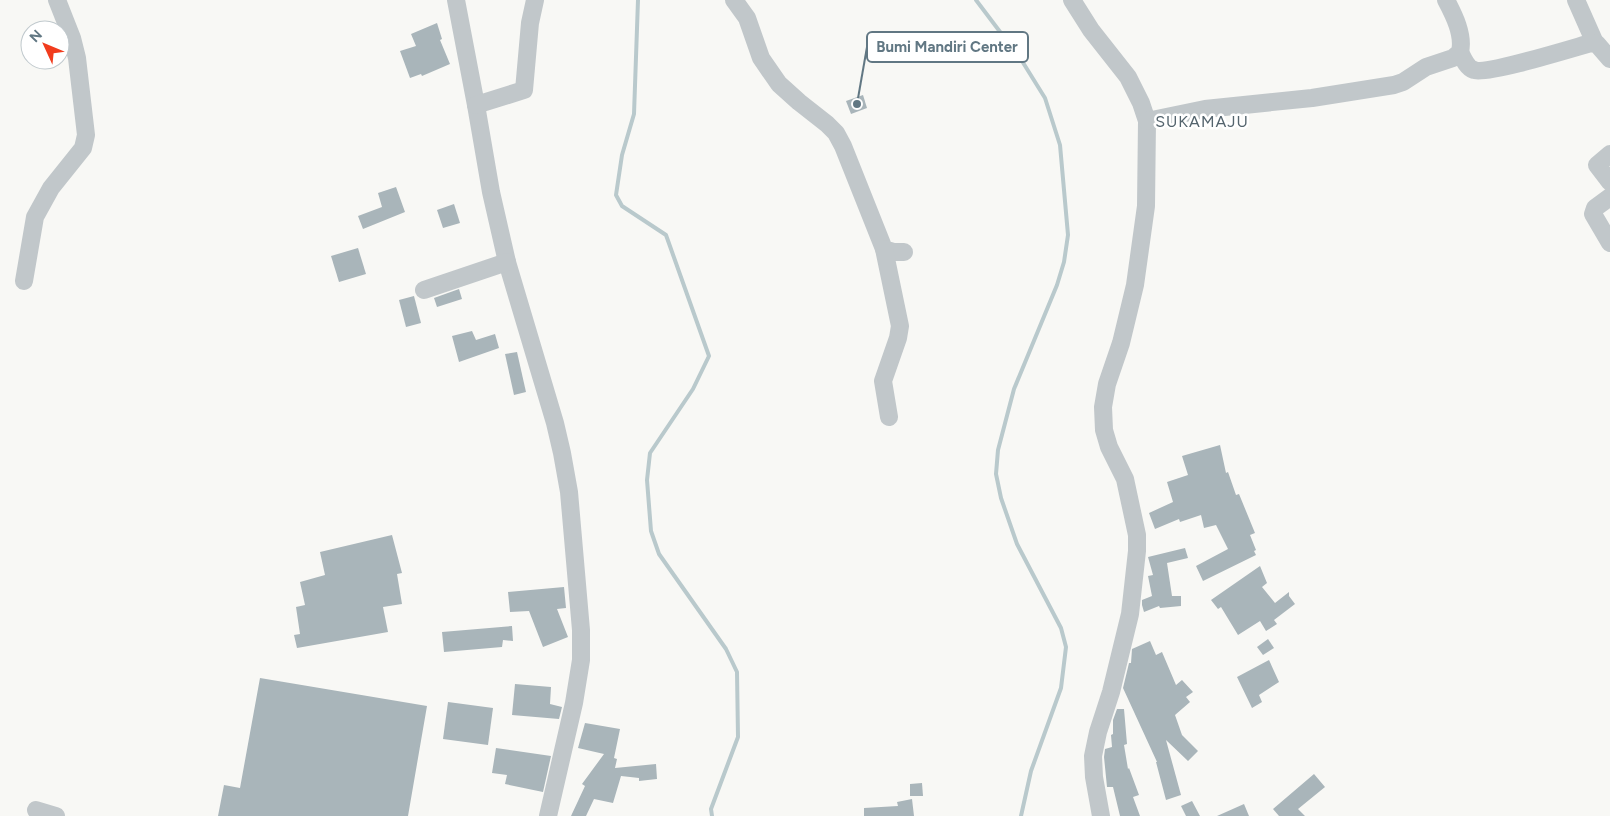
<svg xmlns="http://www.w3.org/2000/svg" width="1610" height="816" font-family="Figtree,sans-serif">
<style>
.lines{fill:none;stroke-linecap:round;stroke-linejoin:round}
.stream{stroke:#b9c9cc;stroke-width:4}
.building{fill:#a9b5ba}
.minor{stroke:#c1c7ca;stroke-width:18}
.labels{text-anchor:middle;stroke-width:5;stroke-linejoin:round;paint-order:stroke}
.quarter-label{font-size:16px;letter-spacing:1px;fill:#54646d;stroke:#fff}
.leader{fill:none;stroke:#617783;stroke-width:2}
.callout-dot{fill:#617783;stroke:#fff;stroke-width:2}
.callout{fill:#fff;stroke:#617783;stroke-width:2}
.callout-label{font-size:15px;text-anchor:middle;font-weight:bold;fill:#617783}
</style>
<rect width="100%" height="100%" fill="#f8f8f5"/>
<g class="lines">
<g class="stream">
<path d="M638 0 634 114 622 155 616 195 622 206 666 235 709 356 693 389 650 453 647 480 651 531 659 554 726 649 737 672 738 737 711 809 712 816"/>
<path d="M976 0 1022 61 1045 98 1060 145 1068 235 1064 262 1057 285 1014 389 998 450 996 474 1001 498 1017 544 1061 628 1066 647 1061 688 1031 771 1021 816"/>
</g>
</g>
<g class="building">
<path d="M437 23 442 39 440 40 450 64 422 76 421 74 410 78 400 51 416 46 411 34Z"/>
<path d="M863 95 867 108 851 114 846 101Z"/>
<path d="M396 187 405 212 363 229 358 216 382 207 378 193Z"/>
<path d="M454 204 460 223 443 228 437 210Z"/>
<path d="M358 248 366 274 339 282 331 256Z"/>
<path d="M459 289 462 299 437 307 434 298Z"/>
<path d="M414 296 421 323 406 327 399 300Z"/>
<path d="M472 331 476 340 495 334 499 348 459 362 452 336Z"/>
<path d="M517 352 526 392 514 395 505 354Z"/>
<path d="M1220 445 1226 473 1228 472 1236 495 1239 494 1255 533 1250 535 1256 550 1254 551 1256 555 1203 581 1196 566 1228 549 1216 525 1204 528 1201 515 1180 522 1179 519 1155 529 1149 513 1173 502 1167 482 1188 475 1182 456Z"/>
<path d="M392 535 402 573 397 574 402 604 383 607 388 632 297 648 294 635 300 634 296 607 305 605 300 582 325 575 320 552Z"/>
<path d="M1185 548 1188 558 1167 563 1172 596H1181V606L1160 608 1159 606 1144 612 1142 605V600L1152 596 1148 576 1153 575 1148 557Z"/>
<path d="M1260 566 1267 583 1262 587 1275 603 1289 592V596L1295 604 1274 620 1277 624 1266 631 1260 621 1238 635 1221 607 1218 609 1211 600Z"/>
<path d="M564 587 566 608 557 609 568 637 543 647 529 611 510 612 508 592Z"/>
<path d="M512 626 513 641 503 640 502 647 444 652 442 632Z"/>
<path d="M1268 639 1274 648 1263 655 1257 647Z"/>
<path d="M1150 641 1156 655 1162 652 1176 685 1182 680 1193 692 1186 697 1190 702 1175 715 1182 735 1198 751 1188 761 1166 740 1181 795 1166 800 1156 762H1157L1123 688 1129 663H1131L1132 649Z"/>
<path d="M1269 660 1279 682 1259 695 1262 702 1252 708 1237 677Z"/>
<path d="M260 678 427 706 408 816H218L224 785 240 788Z"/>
<path d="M515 684 551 687 550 704 562 707 559 719 512 715Z"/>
<path d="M448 702 493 708 488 745 443 739Z"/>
<path d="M1117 709H1124L1127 744 1124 745 1128 769 1129 768 1139 795 1133 797 1140 816H1120L1113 787H1107L1104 757 1105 749 1112 747 1111 735 1113 734V720Z"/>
<path d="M585 723 620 729 614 758 617 759 615 768 656 764 657 779 639 781V778L621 776 613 803 594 799 586 816H571L585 786 582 784 604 754 578 748Z"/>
<path d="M496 748 551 756 543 792 505 784 507 775 492 773Z"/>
<path d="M1314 774 1325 787 1298 809 1305 816H1279L1273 809Z"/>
<path d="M922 783 923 796H910V784Z"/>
<path d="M912 799 914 816H864V808L898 806 897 802Z"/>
<path d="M1192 801 1200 816H1186L1181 806Z"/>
<path d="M1244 804 1249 816H1217Z"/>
</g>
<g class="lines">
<g class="minor">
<path d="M456 0 476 105 491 192 507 262 555 423 562 453 569 492 581 630V660L574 703 548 816"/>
<path d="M734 0 747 18 761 58 779 84 799 102 827 124 836 133 843 146 884 249 894 252H904"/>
<path d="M1072 0 1091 30 1128 77 1141 103 1147 121 1146 206 1135 285 1121 343 1107 384 1103 407 1104 430 1109 447 1125 479 1137 535V551L1130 614 1111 692 1098 732 1093 756 1094 777 1101 816"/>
<path d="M1576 0 1595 43"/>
<path d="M1460 52C1463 58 1467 68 1474 70 1486 75 1573 48 1591 43L1597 44 1610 59"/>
<path d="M476 105 524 90 530 23 535 0"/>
<path d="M1147 121 1205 109 1312 98 1394 85 1403 82 1426 67 1453 58 1460 52C1464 35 1454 15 1446 0"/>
<path d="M1610 154 1597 165 1610 182"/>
<path d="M1610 197 1595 208 1593 214 1610 243"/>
<path d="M884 249 900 326 898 338 883 381 889 417"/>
<path d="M24 281 35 217 51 188 83 148 86 135 77 58 72 38 57 0"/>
<path d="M424 290 507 262"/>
<path d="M36 810 56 816"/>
</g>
</g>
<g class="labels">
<g class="quarter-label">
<text x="1202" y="127">SUKAMAJU</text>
</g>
</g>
<path class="leader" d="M857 104L867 47"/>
<circle class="callout-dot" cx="857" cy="104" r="5"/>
<rect class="callout" x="867" y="32" width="161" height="30" rx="5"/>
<g class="callout-label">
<text x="947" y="52">Bumi Mandiri Center</text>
</g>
<g transform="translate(45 45) rotate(314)"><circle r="24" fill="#ffffff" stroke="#c0c9cd"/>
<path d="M0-4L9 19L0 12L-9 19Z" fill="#f13c1d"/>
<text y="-8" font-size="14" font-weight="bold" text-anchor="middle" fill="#617783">N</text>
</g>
</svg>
